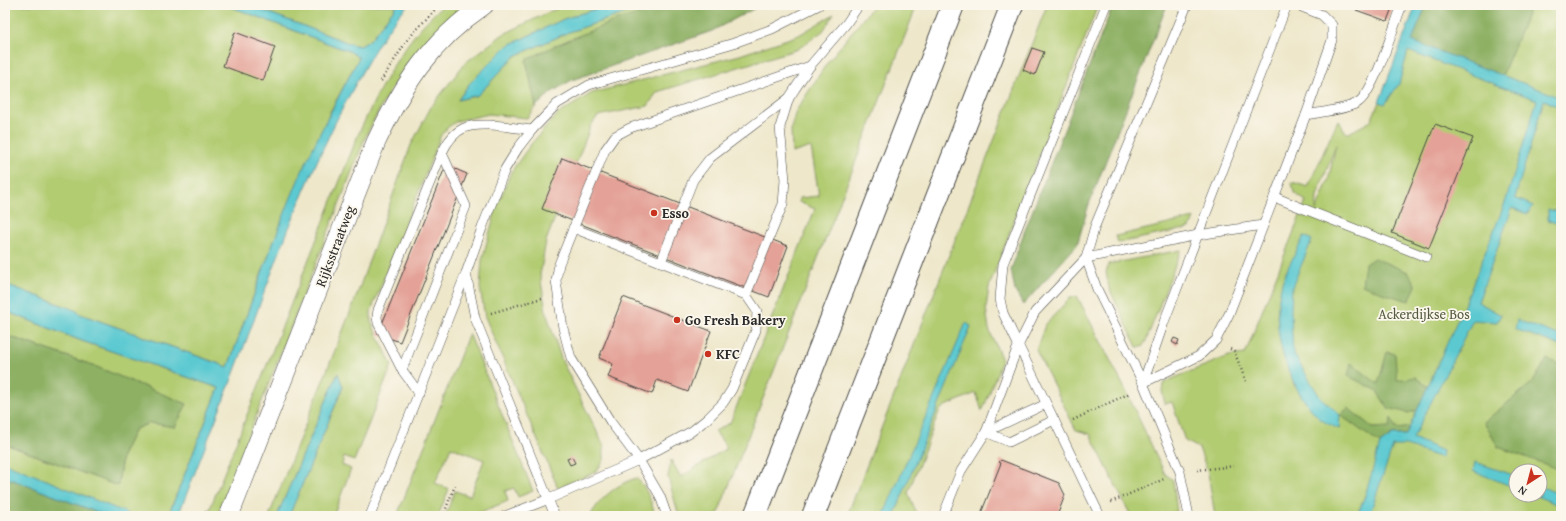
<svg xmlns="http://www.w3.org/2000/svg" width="1566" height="521" font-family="'Gentium Book Plus',serif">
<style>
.green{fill:#b2cc72;stroke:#6e7c4e;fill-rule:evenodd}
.forest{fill:#8db064;stroke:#5c6e48}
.water{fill:#5cc9d1;stroke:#447a7e}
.building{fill:#e4a197}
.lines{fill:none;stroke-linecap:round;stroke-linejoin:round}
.service-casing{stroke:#484743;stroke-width:10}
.minor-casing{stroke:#484743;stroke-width:20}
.motorway-casing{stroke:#484743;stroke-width:24}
.path{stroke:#484743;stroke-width:2.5;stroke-dasharray:1 3;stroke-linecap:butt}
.service{stroke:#fff;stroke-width:9}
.minor{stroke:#fff;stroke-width:19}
.motorway{stroke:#fff;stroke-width:22}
.poi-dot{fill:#c8321e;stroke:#fbf7ec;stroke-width:1.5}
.labels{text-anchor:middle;stroke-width:3.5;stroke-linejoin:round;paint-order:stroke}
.poi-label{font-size:14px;font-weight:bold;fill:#2b2b2b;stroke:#fbf7ec;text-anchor:start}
.street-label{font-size:14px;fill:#2b2b2b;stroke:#fbf7ec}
.park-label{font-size:14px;fill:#545b40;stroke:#fbf7ec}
</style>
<rect width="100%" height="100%" fill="#fbf7ec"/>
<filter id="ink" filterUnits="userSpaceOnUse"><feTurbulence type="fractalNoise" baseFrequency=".025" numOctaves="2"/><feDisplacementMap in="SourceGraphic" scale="8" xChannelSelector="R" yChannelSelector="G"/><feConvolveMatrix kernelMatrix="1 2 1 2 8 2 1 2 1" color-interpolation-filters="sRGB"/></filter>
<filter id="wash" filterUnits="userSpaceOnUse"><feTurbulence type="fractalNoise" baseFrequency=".012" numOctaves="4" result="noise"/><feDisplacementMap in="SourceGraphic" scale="16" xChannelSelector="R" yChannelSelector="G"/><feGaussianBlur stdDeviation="0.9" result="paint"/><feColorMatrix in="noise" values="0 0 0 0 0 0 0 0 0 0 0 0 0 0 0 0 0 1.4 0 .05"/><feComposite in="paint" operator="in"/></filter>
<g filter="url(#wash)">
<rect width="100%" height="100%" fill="#eee7ca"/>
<g class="green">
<path d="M5 5H226L351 52 359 58 330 112 261 275 228 367 80 314 75 310 5 284Z"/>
<path d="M248 5H397L370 40 361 46 354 45Z"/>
<path d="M444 5H468C418 38 391 85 365 138L217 516H207L358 135C380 88 403 39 444 5Z"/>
<path d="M566 5H608L564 19 507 46 469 84 458 100 478 95 515 56 569 32 650 5H669L617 20 526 60 536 106 527 118 489 114 457 121 448 127 441 135 371 311V322L392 365 354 461 344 457 342 465 351 469 333 516H289L343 387 338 373 277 516H269L355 300 411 145 431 107 465 63 502 35 551 11Z"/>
<path d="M874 5H917L717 516H679L668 477 671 460 681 477 727 448 715 431 730 423 815 209 799 202V198L819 196 811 147 792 153 791 128 796 111 827 63Z"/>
<path d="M1047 5H1098L1020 205 989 287 986 308 989 329 1002 360 984 407 982 411 976 393 943 407 939 412 908 493 918 516H847Z"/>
<path d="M1421 5H1561V516H1360L1366 493 1357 516H1215L1208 473 1199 448 1185 441 1172 402 1165 404 1162 391 1163 384 1169 380 1229 356 1245 354 1306 201 1294 193 1292 182 1308 187 1338 120 1347 134 1371 121 1379 102 1382 103ZM1336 145 1328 181 1316 211 1317 196ZM1304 236 1283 312 1290 362 1295 387 1282 351 1277 315 1282 283ZM1516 471H1540V495H1516Z"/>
<path d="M834 14 823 31 798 49 657 92 648 106 598 116 591 125 546 241 540 275 546 312 562 361 604 446V460L596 472 558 488 485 317 480 288 482 260 496 209 511 172 531 144 558 114 592 93 740 55 799 35Z"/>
<path d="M1194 218 1190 228 1118 243 1116 236Z"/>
<path d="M1181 250 1146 341 1142 347H1137L1109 288 1106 272 1109 264Z"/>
<path d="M1077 296 1125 389 1165 474 1173 480 1177 512 1152 516H1131L1090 434 1076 430 1036 350 1045 325 1070 298Z"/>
<path d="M5 311 82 341 219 388 168 516H107L5 477V444L118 486 122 456 135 429 150 423 175 427 92 365 5 335Z"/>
<path d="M469 333 533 491 518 497 514 488 505 491 508 501 471 516H445L455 491 470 496 484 460 451 447 435 483 449 489 438 516H397Z"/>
<path d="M636 478C647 486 652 504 655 516H590C600 498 617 484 636 478Z"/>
</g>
<g class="forest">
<path d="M669 5H761L712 31 572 80 552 92 536 106 526 60 556 45 617 20Z"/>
<path d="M1113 5H1167L1089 204 1077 245 1023 305 1015 291 1011 270 1023 235Z"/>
<path d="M1426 5H1531L1502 76 1411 41Z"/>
<path d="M1374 258 1408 272 1416 286 1409 301 1382 293 1362 285 1365 264Z"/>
<path d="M5 335 92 365 187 404 175 427 150 423 135 429 122 456 118 486 5 444Z"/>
<path d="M1387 352 1395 354 1397 380 1415 377 1428 387 1418 410 1408 413 1388 408 1376 390 1348 376 1351 363 1378 384Z"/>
<path d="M1547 359 1561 365V470L1498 447 1484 422 1533 382Z"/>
<path d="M1348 408 1373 428 1390 427 1391 418 1397 429 1410 427 1406 435H1392L1380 444 1340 415Z"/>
<path d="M5 477 107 516H5Z"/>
</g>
<g class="water">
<path d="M226 5H248L354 45 361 46 370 40 397 5H408C386 28 370 57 355 85 311 165 280 250 248 336 226 396 201 456 178 516H168L219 388 82 341 5 311V284L75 310 80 314 228 367C251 303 273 240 299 178 317 137 338 98 359 58L351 52Z"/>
<path d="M608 5H650L569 32 515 56 478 95 458 100 469 84 507 46 564 19Z"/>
<path d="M1416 5H1426L1412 41 1549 93 1561 99V108L1544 100 1515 198 1533 206 1527 214 1512 208 1478 302 1501 315 1497 322 1473 320 1413 438 1443 451 1442 458 1406 446H1393L1369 516H1357L1366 493 1380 444 1392 435H1406L1466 301 1506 200 1537 100 1408 51 1399 84 1385 104 1379 102Z"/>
<path d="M1548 209 1561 213V225L1548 220Z"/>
<path d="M1304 236 1312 240 1292 287 1291 314 1293 353 1320 397 1340 415 1339 429C1333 426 1323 422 1318 417 1286 384 1269 329 1282 283 1287 267 1297 251 1304 236Z"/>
<path d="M1517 320 1561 336V346L1515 329Z"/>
<path d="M966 323 971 326 894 516H883Z"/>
<path d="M338 373 343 387 289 516H277Z"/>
<path d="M1475 462 1516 476V488L1473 471Z"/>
<path d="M5 463 134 516H107L5 477Z"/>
<path d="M1540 486 1561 495V506L1534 495H1540Z"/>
</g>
<g id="blocks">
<g class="building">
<path d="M1358 5H1393L1387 21 1356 10Z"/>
<path d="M235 32 275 47 263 81 223 66Z"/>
<path d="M1032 48 1044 52 1035 75 1023 70Z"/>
<path d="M1435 124 1473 138 1429 248 1392 233Z"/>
<path d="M562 158 788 246 769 297 542 209Z"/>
<path d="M446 165 467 174 400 342 378 334Z"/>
<path d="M623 297 711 331 688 392 657 380 652 394 608 377 613 364 599 358Z"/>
<path d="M1174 338 1179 340 1177 345 1172 342Z"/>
<path d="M572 457 575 463 570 465 567 459Z"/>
<path d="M1001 460 1059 483 1065 495 1057 516H980L1001 463 999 462Z"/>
</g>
</g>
</g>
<g filter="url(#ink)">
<use href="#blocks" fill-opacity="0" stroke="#484743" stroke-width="1"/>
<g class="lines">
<g class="service-casing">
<g id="service">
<path d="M1306 115C1321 112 1344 110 1357 103 1374 94 1394 25 1402 5"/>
<path d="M1274 197 1426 257"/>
<path d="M573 228 746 295"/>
<path d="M661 262 693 180 710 158 789 98"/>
<path d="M466 273 475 318 555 516"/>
<path d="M402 370 466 206 442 153"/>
<path d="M1143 383 1199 356 1216 340 1229 314 1306 115 1332 40V25L1322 15 1297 5"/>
<path d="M1143 383 1164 322 1287 5"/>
<path d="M419 393 402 370 378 323 377 317 378 310 442 153C447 142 453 133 464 128 480 121 514 128 532 130"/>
<path d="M986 432 1009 442 1054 420"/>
<path d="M986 432 1046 404"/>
<path d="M370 516 466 273 482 228 505 169 518 148 532 130 557 104 589 85 734 43 772 29 819 5"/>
<path d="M505 516 549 499 639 460 692 431 707 419 723 403 732 389 756 330 757 311 746 295 783 204 785 180 780 127 789 98 810 66 846 24 859 5"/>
<path d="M667 516 660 496 639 460 610 421 571 358 563 328 556 281 559 264 605 150 615 136 630 128 810 66"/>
<path d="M943 516 961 471 986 432 1018 346 1035 312 1086 258 1095 226 1187 5"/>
<path d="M1100 516 1003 313 1000 299 1003 264 1106 5"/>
<path d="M1189 516 1180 472 1143 383 1097 289 1086 258 1198 235 1263 225"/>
</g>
</g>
<g class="minor-casing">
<path id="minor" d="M229 516 376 142C403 85 431 41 484 5"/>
</g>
<g class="motorway-casing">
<g id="motorway">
<path d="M755 516 953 5"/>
<path d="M813 516 1012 5"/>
</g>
</g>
<g class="path">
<path d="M381 81 408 39 439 5"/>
<path d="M491 313 542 298"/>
<path d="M1230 349 1234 351 1247 384"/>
<path d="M1073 420 1130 393"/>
<path d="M1197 470 1235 466"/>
<path d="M1111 502 1164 479"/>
<path d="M204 516 207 509"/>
<path d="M443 516 456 483"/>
</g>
<use href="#service" class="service"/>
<use href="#minor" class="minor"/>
<use href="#motorway" class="motorway"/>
</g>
</g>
<g class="poi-dot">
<circle cx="654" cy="213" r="4"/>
<circle cx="677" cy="320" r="4"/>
<circle cx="708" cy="354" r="4"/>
</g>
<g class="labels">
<g class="poi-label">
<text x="662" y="218">Esso</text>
<text x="685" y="325">Go Fresh Bakery</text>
<text x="716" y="359">KFC</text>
</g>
<g class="street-label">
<text transform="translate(335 246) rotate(-69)" y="5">Rijksstraatweg</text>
</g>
<g class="park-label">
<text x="1424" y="319">Ackerdijkse Bos</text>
</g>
</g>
<rect width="1566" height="521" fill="none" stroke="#fbf7ec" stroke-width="20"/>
<g transform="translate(1528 483) rotate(216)"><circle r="19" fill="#fbf7ec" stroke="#a8a59f"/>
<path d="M0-3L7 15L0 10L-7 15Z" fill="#c8321e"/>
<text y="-6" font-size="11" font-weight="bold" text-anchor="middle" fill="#2b2b2b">N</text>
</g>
</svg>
